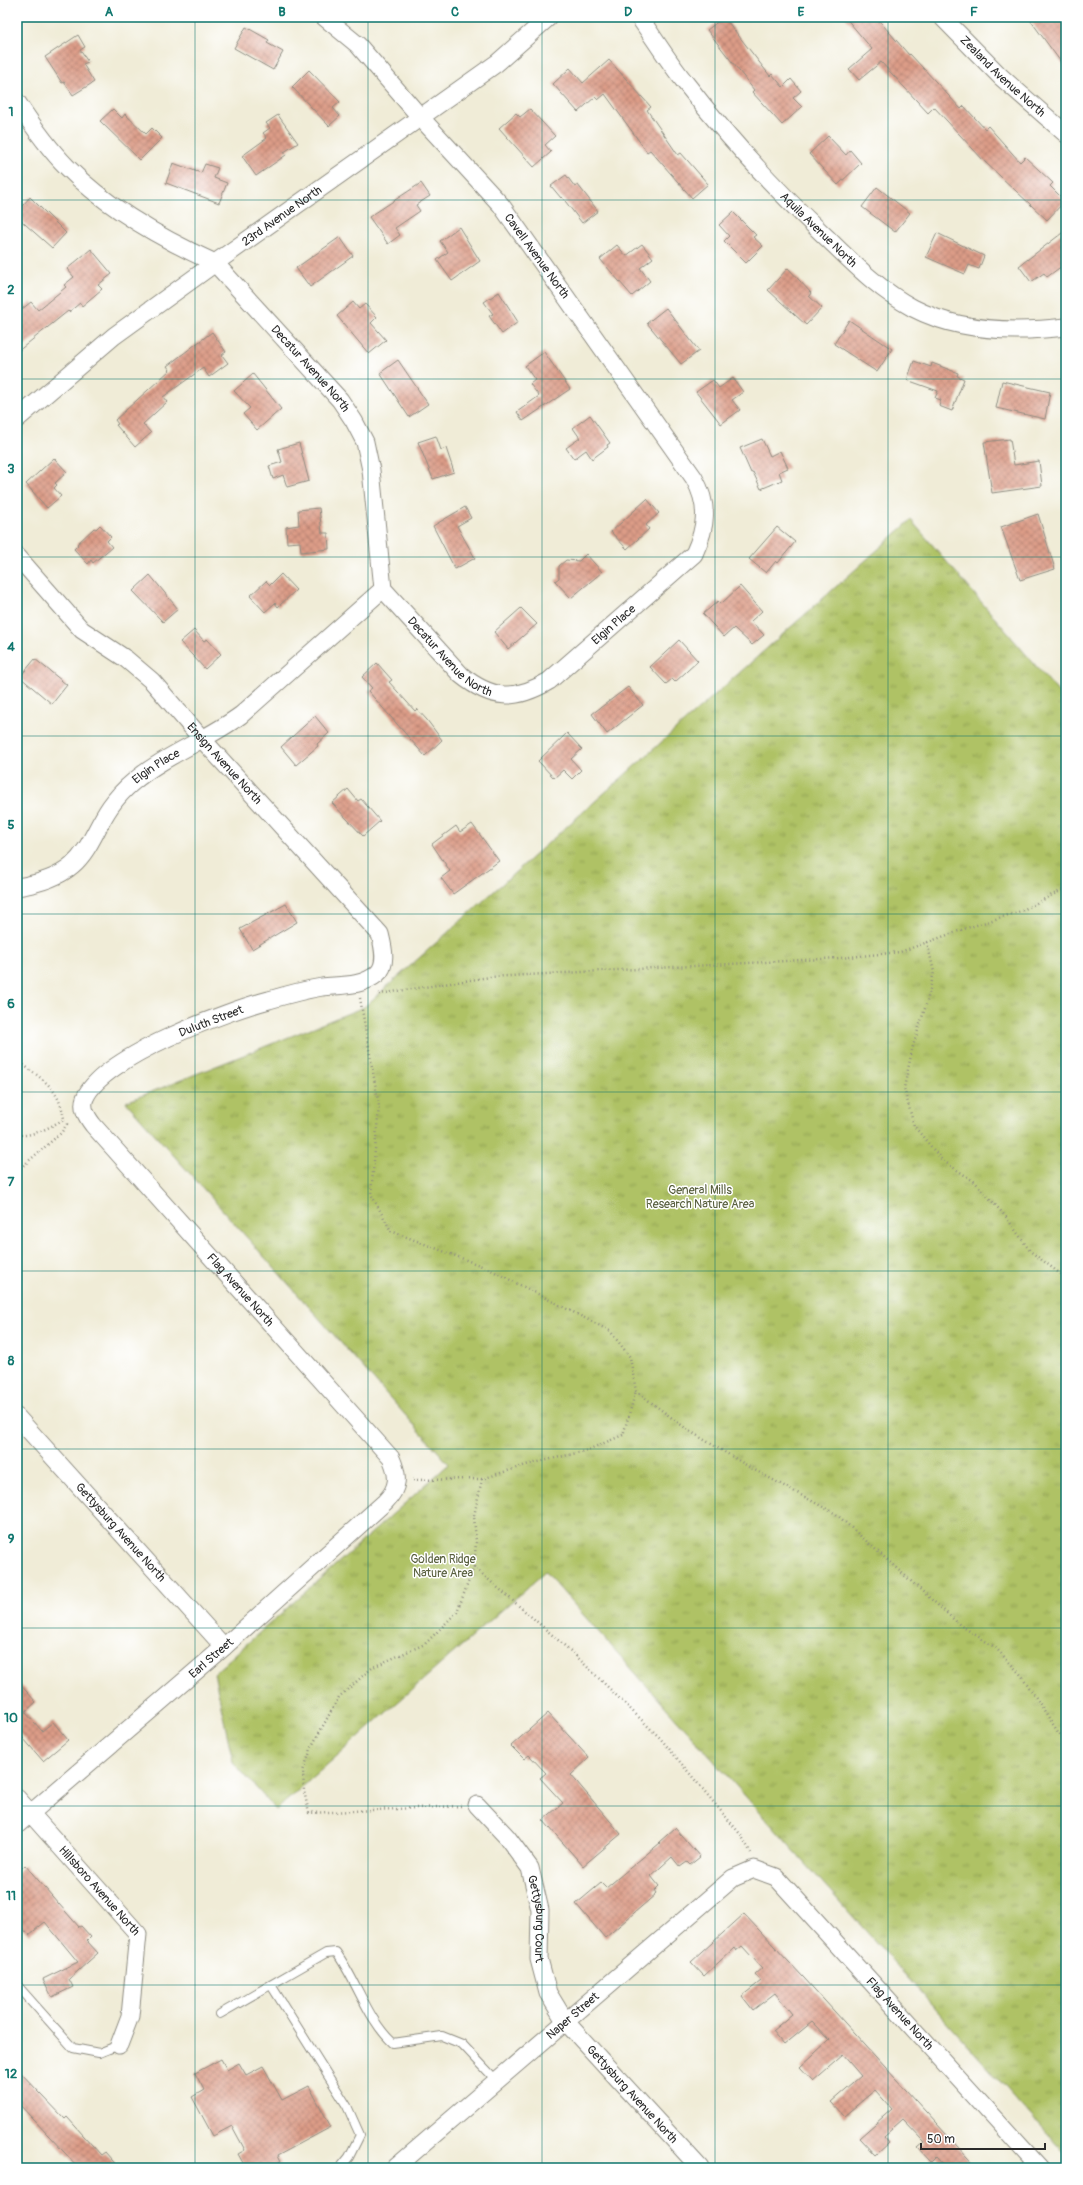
<svg xmlns="http://www.w3.org/2000/svg" width="1083" height="2185" font-family="Pangolin,sans-serif">
<style>
.park{fill:url(#park-tufts);stroke:#6d7648}
.building{fill:url(#building-cross-hatch)}
.lines{fill:none;stroke-linecap:round;stroke-linejoin:round}
.service-casing{stroke:#8e8c81;stroke-width:10}
.minor-casing{stroke:#8e8c81;stroke-width:19}
.path{stroke:#8e8c81;stroke-width:2.5;stroke-dasharray:1 3;stroke-linecap:butt}
.service{stroke:#fff;stroke-width:8}
.minor{stroke:#fff;stroke-width:17}
.grid{fill:none;stroke:#0f766e;stroke-width:1;stroke-opacity:0.55}
.labels{text-anchor:middle;stroke-width:3;stroke-linejoin:round;paint-order:stroke}
.street-label{font-size:12px;fill:#2b2b2b;stroke:#fff}
.park-label{font-size:12px;fill:#59603f;stroke:#fff}
.neatline{fill:none;stroke:#0f766e;stroke-width:1.5}
.grid-label{font-size:13px;text-anchor:middle;font-weight:bold;fill:#0f766e}
</style>
<defs>
<pattern id="park-tufts" width="24" height="20" patternUnits="userSpaceOnUse"><rect width="24" height="20" fill="#afc265"/><path d="M3 7l-1-3M5 7V3M7 7l1-3M15 17l-1-3M17 17v-4M19 17l1-3" fill="none" stroke="#8f9e53"/></pattern>
<pattern id="building-cross-hatch" width="8" height="8" patternUnits="userSpaceOnUse"><rect width="8" height="8" fill="#dc9c87"/><path d="M0 0l8 8M0 8l8-8" fill="none" stroke="#b37f6f"/></pattern>
</defs>
<rect width="100%" height="100%" fill="#fff"/>
<filter id="ink" filterUnits="userSpaceOnUse"><feTurbulence type="fractalNoise" baseFrequency=".025" numOctaves="2"/><feDisplacementMap in="SourceGraphic" scale="8" xChannelSelector="R" yChannelSelector="G"/><feConvolveMatrix kernelMatrix="1 2 1 2 8 2 1 2 1" color-interpolation-filters="sRGB"/></filter>
<filter id="wash" filterUnits="userSpaceOnUse"><feTurbulence type="fractalNoise" baseFrequency=".012" numOctaves="4" result="noise"/><feDisplacementMap in="SourceGraphic" scale="16" xChannelSelector="R" yChannelSelector="G"/><feGaussianBlur stdDeviation="0.9" result="paint"/><feColorMatrix in="noise" values="0 0 0 0 0 0 0 0 0 0 0 0 0 0 0 0 0 1.4 0 .05"/><feComposite in="paint" operator="in"/></filter>
<g filter="url(#wash)">
<rect width="100%" height="100%" fill="#f0ecd7"/>
<path class="park" d="M911 520 1066 701V2155L545 1572 276 1810 233 1762 214 1673 449 1464 126 1102 364 1007Z"/>
<g id="blocks">
<g class="building">
<path d="M724 17 770 76 772 74 783 87 791 79 801 91 793 98 802 107 782 125 752 92 754 90 707 30Z"/>
<path d="M845 17H876L909 55 910 54 961 109 964 106 985 129 988 126 1020 162 1025 157 1053 183 1050 186 1065 201 1047 220 985 162 934 107 928 113 881 62 859 80 849 69 872 49Z"/>
<path d="M1028 17H1061L1066 23V69Z"/>
<path d="M246 27 269 40 267 43 283 52 273 70 234 48Z"/>
<path d="M78 35 85 47 80 50 88 62 83 64 94 82 73 95 64 82 62 83 45 57Z"/>
<path d="M609 60 651 107 647 110 678 155 681 153 708 184 692 198 650 150 647 152 605 94 598 100 595 97 578 112 553 84 570 68 583 83Z"/>
<path d="M309 70 340 102 333 108 340 116 329 126 292 87Z"/>
<path d="M113 109 122 118 125 114 146 134 152 128 162 138 140 160 100 121Z"/>
<path d="M530 109 555 136 545 145 551 152 534 167 499 128 516 113 520 117Z"/>
<path d="M278 115 298 143 284 152 286 155 256 176 242 156 267 138 263 133 270 128 266 123Z"/>
<path d="M828 136 846 155 850 150 861 163 838 185 809 154Z"/>
<path d="M173 163 201 173 205 164 218 168 214 178 227 183 219 203 166 183Z"/>
<path d="M566 175 575 187 578 185 598 211 582 223 562 197 561 198 551 186Z"/>
<path d="M421 183 430 196 416 205 420 211 395 228 400 235 388 244 369 217Z"/>
<path d="M877 187 910 213 895 232 862 207Z"/>
<path d="M30 197 66 233 52 248 17 217V212Z"/>
<path d="M733 212 756 235 753 237 763 246 746 263 724 241 729 236 719 225Z"/>
<path d="M459 227 480 261 452 281 437 260 448 252 440 241Z"/>
<path d="M1066 230V263L1047 277 1044 273 1031 282 1019 266Z"/>
<path d="M937 233 984 256 979 269 969 265 965 274 926 257Z"/>
<path d="M340 237 353 256 310 287 296 268Z"/>
<path d="M642 244 653 258 640 268 650 281 632 296 600 259 617 245 626 256Z"/>
<path d="M91 249 112 274 98 285 102 289 82 306 80 303 69 312 68 311 17 352V313L31 302 38 310 66 287 64 285 74 277 67 269Z"/>
<path d="M788 268 811 293 809 296 822 308 806 325 768 290Z"/>
<path d="M499 292 518 322 502 334 489 316 493 314 484 302Z"/>
<path d="M353 302 359 309 365 304 377 317 371 323 386 340 369 354 337 316Z"/>
<path d="M666 308 699 351 681 364 647 323Z"/>
<path d="M849 320 892 349 877 372 834 344Z"/>
<path d="M212 332 226 352 222 355 228 363 209 377 203 368 163 397 167 402 143 424 151 433 135 447 116 425 118 424 115 420 170 370 167 366Z"/>
<path d="M544 352 570 389 523 421 517 412 539 396 530 384 535 380 525 366Z"/>
<path d="M398 360 428 404 409 417 380 373Z"/>
<path d="M914 361 931 367 932 363 958 373 957 376 964 379 952 411 939 406 941 400 935 398 938 391 907 380Z"/>
<path d="M253 374 281 409 257 430 243 414 250 408 234 391Z"/>
<path d="M733 378 743 392 732 400 740 410 721 424 696 392 713 380 719 388Z"/>
<path d="M1002 381 1050 392 1045 419 996 408Z"/>
<path d="M590 415 610 443 607 445 608 447 592 459 586 450 574 459 566 448 580 438 573 428Z"/>
<path d="M436 436 441 450 446 448 454 472 433 479 418 442Z"/>
<path d="M762 439 770 456 780 451 788 468 779 472 782 480 761 489 753 472 751 473 740 448Z"/>
<path d="M1010 439 1014 465 1039 461 1042 486 992 493 984 442Z"/>
<path d="M299 443 309 481 287 487 283 475 273 479 269 466 282 462 278 449Z"/>
<path d="M54 458 67 472 55 483 57 485 54 488 61 496 47 508 26 484Z"/>
<path d="M647 499 659 513 646 525 649 529 627 549 611 532Z"/>
<path d="M465 507 471 518 457 526 475 558 455 569 433 526Z"/>
<path d="M319 508 322 533H328L329 549 301 552 300 542 287 543 286 527 299 525 298 510Z"/>
<path d="M1038 514 1055 569 1020 580 1001 527Z"/>
<path d="M100 525 111 537 107 541 112 547 93 563 91 560 88 564 74 549 78 545 77 544 94 528 96 529Z"/>
<path d="M777 527 795 542 778 563 776 561 766 573 749 559Z"/>
<path d="M586 554 602 572 571 598 555 581 559 578V566L566 560 579 561Z"/>
<path d="M281 574 296 590 278 607 275 603 265 612 250 596 266 581 270 585Z"/>
<path d="M150 575 178 609 163 622 133 591Z"/>
<path d="M740 586 762 611 751 621 764 635 752 645 734 628 724 637 703 614 718 601 721 604Z"/>
<path d="M521 608 537 624 508 649 494 632Z"/>
<path d="M194 630 204 641 207 639 221 654 205 669 180 642Z"/>
<path d="M679 640 698 661 675 682 672 679 666 684 650 667Z"/>
<path d="M35 659 67 685 52 704 20 677Z"/>
<path d="M377 663 392 680 389 682 415 711 417 709 427 720 442 740 425 756 368 691 372 688 362 677Z"/>
<path d="M628 687 643 705 607 734 592 714Z"/>
<path d="M315 716 329 733 317 744 318 746 296 765 281 747Z"/>
<path d="M567 733 582 749 571 759 581 770 572 779 563 770 554 778 538 761Z"/>
<path d="M348 789 358 801 361 799 380 821 363 836 332 803Z"/>
<path d="M472 824 499 861 453 894 441 878 450 871 432 844 456 826 460 832Z"/>
<path d="M286 904 297 922 252 949 240 929Z"/>
<path d="M17 1681 36 1702 25 1712 42 1731 53 1722 68 1740 43 1761 17 1731Z"/>
<path d="M548 1713 589 1758 571 1775 621 1834 583 1866 543 1820 563 1803 540 1778 546 1773 529 1755 524 1759 511 1746Z"/>
<path d="M675 1828 700 1857 690 1865 687 1862 680 1867 672 1857 651 1876 659 1886 654 1891 656 1894 605 1938 576 1904 601 1883 606 1888 660 1843 659 1842Z"/>
<path d="M25 1865 79 1927 81 1926 91 1937 87 1941 98 1953 69 1979 73 1987 52 1997 43 1979 78 1962 45 1922 29 1935 17 1922V1873Z"/>
<path d="M744 1914 804 1978 977 2168H946L936 2157 931 2162 918 2148 925 2142 903 2119 884 2136 889 2142 875 2155 859 2138 892 2109 875 2090 844 2116 831 2102 861 2076 843 2055 813 2081 800 2067 829 2040 812 2022 784 2045 772 2031 792 2014 775 1993 753 2010 742 1996 761 1981 755 1974 762 1968 742 1946 736 1951 734 1948 704 1976 691 1962Z"/>
<path d="M221 2059 227 2070 239 2063 246 2075 263 2066 282 2100 309 2086 331 2127 277 2156 281 2164 273 2168H246L238 2154 245 2150 232 2126 213 2136 192 2097 204 2090 195 2073Z"/>
<path d="M17 2069 65 2119 67 2117 101 2155 105 2152 119 2168H79L17 2102Z"/>
</g>
</g>
</g>
<g filter="url(#ink)">
<use href="#blocks" fill-opacity="0" stroke="#8e8c81" stroke-width="1"/>
<g class="lines">
<g class="service-casing">
<g id="service">
<path d="M17 1985 73 2048 99 2053 119 2045"/>
<path d="M271 1985 347 2106 360 2135 349 2157 340 2168"/>
<path d="M220 2014 326 1953 336 1952C357 1981 367 2019 393 2043L442 2036 462 2044 497 2081"/>
</g>
</g>
<g class="minor-casing">
<g id="minor">
<path id="s1" d="M639 17C654 38 668 61 684 81 727 137 775 189 826 237 853 263 879 290 913 308 959 332 1015 333 1066 327"/>
<path id="s2" d="M942 17 1001 77 1066 134"/>
<path id="s3" d="M17 102C32 125 48 148 67 167 108 209 162 239 215 263L340 400 354 421 365 442 371 470 383 589 461 675C492 700 515 701 549 681L694 554C707 526 709 505 694 478L501 205 421 118 358 45 324 17"/>
<path id="s4" d="M17 419 114 336 215 263 497 63 549 17"/>
<path id="s5" d="M17 556 82 630 126 659 152 681 202 739 380 934C383 946 388 965 377 974 361 987 341 985 322 987 304 990 286 995 269 1000 227 1011 102 1057 85 1098 81 1108 87 1117 93 1125L391 1458C399 1476 399 1488 385 1502L224 1647 17 1825"/>
<path id="s6" d="M17 887C104 874 81 825 133 782 165 755 207 740 241 715L383 589"/>
<path id="s7" d="M17 1417 224 1647"/>
<path id="s8" d="M17 1798 138 1934 130 2016 119 2045"/>
<path id="s9" d="M477 1805 507 1837 530 1868 540 1910 539 1959 548 1993 565 2021 700 2168"/>
<path id="s10" d="M395 2168 733 1878 754 1869 776 1877 1040 2168"/>
</g>
</g>
<g class="path">
<path d="M927 942 934 972 927 1002 913 1046 904 1088 914 1126 942 1160 975 1182 1006 1217 1030 1251 1066 1278"/>
<path d="M379 994 490 977 840 958 900 952 967 928 1021 911 1066 888"/>
<path d="M360 998 379 1106 371 1194 391 1231 487 1268 610 1331 630 1357 636 1391 688 1430 751 1468 836 1514 960 1625 996 1648 1022 1676 1058 1732 1066 1741"/>
<path d="M17 1060C41 1079 59 1086 64 1119"/>
<path d="M17 1135C32 1137 51 1127 64 1119L67 1124 61 1133 17 1171"/>
<path d="M482 1479 474 1516 476 1542 474 1567 573 1653 660 1738 741 1835 751 1853"/>
<path d="M413 1480 482 1479 526 1465 585 1451 623 1435 636 1391"/>
<path d="M1066 1780 1062 1798 1066 1832"/>
<path d="M461 1806 309 1813 304 1791 303 1771 313 1744 339 1697 373 1667 425 1644 457 1612 474 1567"/>
</g>
<use href="#service" class="service"/>
<use href="#minor" class="minor"/>
</g>
</g>
<path class="grid" d="M195 17V2168M368 17V2168M542 17V2168M715 17V2168M888 17V2168M17 200H1066M17 379H1066M17 557H1066M17 736H1066M17 914H1066M17 1092H1066M17 1271H1066M17 1449H1066M17 1628H1066M17 1806H1066M17 1985H1066"/>
<g class="labels">
<g class="street-label">
<text dy="4" stroke="none"><textPath href="#s2" startOffset="85">Zealand Avenue North</textPath></text>
<text dy="4" stroke="none"><textPath href="#s4" startOffset="334">23rd Avenue North</textPath></text>
<text dy="4" stroke="none"><textPath href="#s1" startOffset="279">Aquila Avenue North</textPath></text>
<text transform="translate(537 256) rotate(54)" y="4">Cavell Avenue North</text>
<text dy="4" stroke="none"><textPath href="#s3" startOffset="402">Decatur Avenue North</textPath></text>
<text dy="4" stroke="none"><textPath href="#s3" startOffset="940">Elgin Place</textPath></text>
<text dy="4" stroke="none"><textPath href="#s3" startOffset="738">Decatur Avenue North</textPath></text>
<text dy="4" stroke="none"><textPath href="#s5" startOffset="295">Ensign Avenue North</textPath></text>
<text dy="4" stroke="none"><textPath href="#s6" startOffset="192">Elgin Place</textPath></text>
<text transform="translate(211 1021) rotate(-21)" y="4">Duluth Street</text>
<text dy="4" stroke="none"><textPath href="#s5" startOffset="1143">Flag Avenue North</textPath></text>
<text dy="4" stroke="none"><textPath href="#s7" startOffset="155">Gettysburg Avenue North</textPath></text>
<text transform="translate(211 1658) rotate(-41)" y="4">Earl Street</text>
<text dy="4" stroke="none"><textPath href="#s8" startOffset="124">Hillsboro Avenue North</textPath></text>
<text dy="4" stroke="none"><textPath href="#s9" startOffset="134">Gettysburg Court</textPath></text>
<text dy="4" stroke="none"><textPath href="#s10" startOffset="676">Flag Avenue North</textPath></text>
<text dy="4" stroke="none"><textPath href="#s10" startOffset="234">Naper Street</textPath></text>
<text dy="4" stroke="none"><textPath href="#s9" startOffset="342">Gettysburg Avenue North</textPath></text>
</g>
<g class="park-label">
<text x="700" y="1194">General Mills<tspan x="700" dy="14">Research Nature Area</tspan></text>
<text x="443" y="1563">Golden Ridge<tspan x="443" dy="14">Nature Area</tspan></text>
</g>
</g>
<rect width="1083" height="2185" fill="none" stroke="#fff" stroke-width="44"/>
<path d="M921 2143v6h124v-6" fill="none" stroke="#2b2b2b" stroke-width="2"/>
<text x="927" y="2143" font-size="12" fill="#2b2b2b" stroke="#ffffff" stroke-width="3" paint-order="stroke">50 m</text>
<rect x="22" y="22" width="1039" height="2141" class="neatline"/>
<g class="grid-label">
<text x="109" y="16">A</text>
<text x="282" y="16">B</text>
<text x="455" y="16">C</text>
<text x="628" y="16">D</text>
<text x="801" y="16">E</text>
<text x="974" y="16">F</text>
<text x="11" y="116">1</text>
<text x="11" y="294">2</text>
<text x="11" y="473">3</text>
<text x="11" y="651">4</text>
<text x="11" y="829">5</text>
<text x="11" y="1008">6</text>
<text x="11" y="1186">7</text>
<text x="11" y="1365">8</text>
<text x="11" y="1543">9</text>
<text x="11" y="1722">10</text>
<text x="11" y="1900">11</text>
<text x="11" y="2078">12</text>
</g>
</svg>
